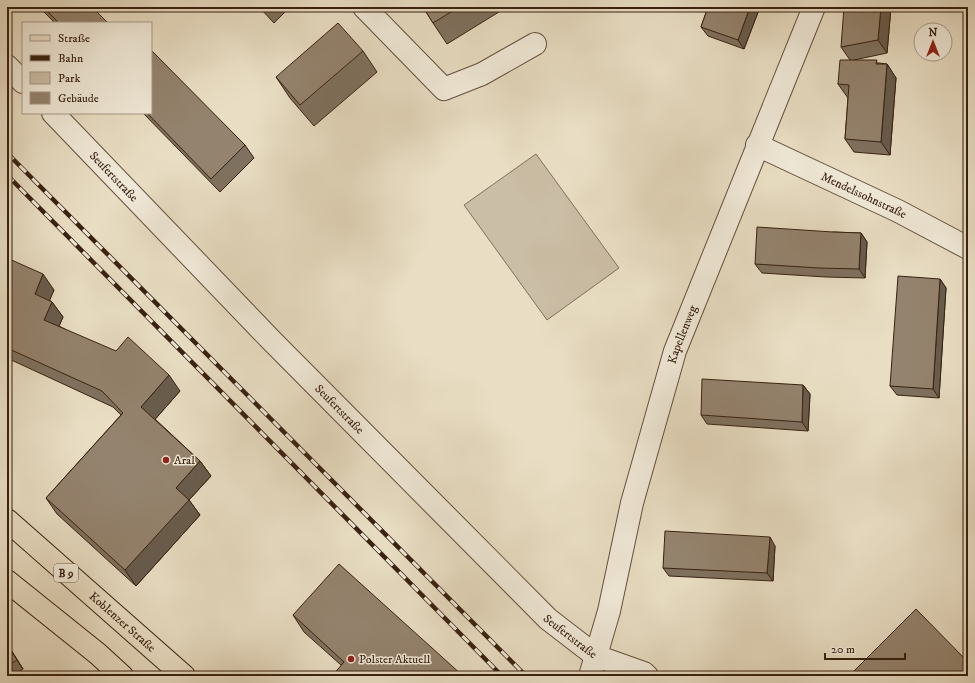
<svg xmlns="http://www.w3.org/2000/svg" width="975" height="683" font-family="'IM FELL DW Pica',serif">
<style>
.green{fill:#cbbea6;stroke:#82705c}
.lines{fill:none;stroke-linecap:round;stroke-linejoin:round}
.minor-casing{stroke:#64503e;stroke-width:24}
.primary-casing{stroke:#382111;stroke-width:24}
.minor{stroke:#f1ead9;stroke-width:22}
.primary{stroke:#e9dec4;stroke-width:22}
.rail-casing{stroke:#382111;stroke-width:4.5}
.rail{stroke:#f1ead9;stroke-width:3;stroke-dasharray:9;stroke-linecap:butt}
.wall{fill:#7f715f;stroke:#382111}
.shaded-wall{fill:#685c4d;stroke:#382111}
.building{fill:#94836e;stroke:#382111}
.poi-dot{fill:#8f2418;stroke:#f1ead9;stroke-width:1.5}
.labels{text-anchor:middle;stroke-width:3;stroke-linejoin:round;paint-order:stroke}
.shield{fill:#f1ead9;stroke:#705d4d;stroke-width:1}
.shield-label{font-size:11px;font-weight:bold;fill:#382111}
.street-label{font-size:12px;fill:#382111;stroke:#f1ead9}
.poi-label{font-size:12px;fill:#382111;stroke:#f1ead9;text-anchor:start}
</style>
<rect width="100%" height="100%" fill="#e9dec4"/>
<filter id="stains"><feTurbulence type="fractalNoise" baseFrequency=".005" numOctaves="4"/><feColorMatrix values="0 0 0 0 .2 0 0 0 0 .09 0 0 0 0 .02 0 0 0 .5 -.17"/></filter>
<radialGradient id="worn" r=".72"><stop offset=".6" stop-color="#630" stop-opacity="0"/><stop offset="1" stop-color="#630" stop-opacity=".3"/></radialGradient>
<path class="green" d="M536 154 619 268 547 320 464 205Z"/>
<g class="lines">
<g class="minor-casing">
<g id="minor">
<path d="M364 7 444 89 482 74 535 44"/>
<path d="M7 66 23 82"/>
<path id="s1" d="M53 113 272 341 548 619 596 656 644 673 647 676"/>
<path id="s2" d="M757 145 898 211 968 248"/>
<path id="s3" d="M590 676 609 611 632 503 675 351 814 7"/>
</g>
</g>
<g class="primary-casing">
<g id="primary">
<path id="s4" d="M7 520 184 676"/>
<path d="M7 581 98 654 122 676"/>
</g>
</g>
<use href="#minor" class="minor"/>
<use href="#primary" class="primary"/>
<g class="rail-casing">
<g id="rail">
<path d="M7 153 526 676"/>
<path d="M7 175 502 676"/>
</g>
</g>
<use href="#rail" class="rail"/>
</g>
<g class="wall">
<path d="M39 7H92L108 23H55Z"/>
<path d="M259 7H290L274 23Z"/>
<path d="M423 7H507L447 44 433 23Z"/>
<path d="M708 7H760L744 49 708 36 701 27Z"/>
<path d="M891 7 887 53 854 60 887 64 896 78 890 155 854 152 845 139 848 98 838 84 850 60 841 47Z"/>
<path d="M363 51 377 72 314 126 290 98 276 77Z"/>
<path d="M143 113H151L245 145 254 158 220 192Z"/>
<path d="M833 232 861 233 867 242 865 278 826 277 762 273 755 264Z"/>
<path d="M7 258 54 290 49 300 52 302 63 317 59 326 180 391 155 419 200 461 211 476 189 500 200 515 136 586 57 514 46 498 121 415 113 407 7 358Z"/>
<path d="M940 279 946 288 939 398 897 395 890 386Z"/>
<path d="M803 385 810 394 808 431 707 424 701 415Z"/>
<path d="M775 546 773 581 669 576 663 568Z"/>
<path d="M293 615 463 676 341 665 304 632Z"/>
<path d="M7 644 23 669 12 676H7Z"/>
</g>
<g class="shaded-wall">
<path d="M750 7H760L744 49 738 40Z"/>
<path d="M881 7H891L887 53 878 40Z"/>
<path d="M887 64 896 78 890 155 881 142Z"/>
<path d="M861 233 867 242 865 278 859 269Z"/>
<path d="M43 274 54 290 46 309 35 294Z"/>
<path d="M940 279 946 288 939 398 933 389Z"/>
<path d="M52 302 63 317 55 335 44 320Z"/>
<path d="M169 375 180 391 152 423 141 407Z"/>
<path d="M803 385 810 394 808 431 802 422Z"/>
<path d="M200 461 211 476 189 500 200 515 136 586 125 570 176 488Z"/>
<path d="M770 537 775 546 773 581 767 573Z"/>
<path d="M7 644 10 648 23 669 17 660Z"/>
</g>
<g class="building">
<path d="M43 7H92L108 23H59Z"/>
<path d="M423 7H459L433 23Z"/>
<path d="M708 7H750L738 40 701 27Z"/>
<path d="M844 7H881L878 40 841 47Z"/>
<path d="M338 23 363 51 300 105 276 77Z"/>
<path d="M151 50 245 145 211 179 147 113H151Z"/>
<path d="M840 60H877L876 64H887L881 142 845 139 849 85 838 84Z"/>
<path d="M757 227 833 232 861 233 859 269 819 268 755 264Z"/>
<path d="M7 258 43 274 35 294 52 302 44 320 116 351 128 337 169 375 141 407 200 461 176 488 189 500 125 570 46 498 123 413 102 391 7 348Z"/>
<path d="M898 276 940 279 933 389 890 386Z"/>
<path d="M702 379 803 385 802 422 701 415Z"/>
<path d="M665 531 770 537 767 573 663 568Z"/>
<path d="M339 564 462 675V676H332L344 662 293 615Z"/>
<path d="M916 609 968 662V676H849Z"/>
<path d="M7 645 17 660 7 666Z"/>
</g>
<g class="poi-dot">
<circle cx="166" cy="460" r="4"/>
<circle cx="351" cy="659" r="4"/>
</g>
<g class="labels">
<rect class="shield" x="54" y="564" width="24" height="18" rx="3"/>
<g class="shield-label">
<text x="66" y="577">B 9</text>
</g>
<g class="street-label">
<text dy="4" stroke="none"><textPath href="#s1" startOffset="88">Seufertstraße</textPath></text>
<text dy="4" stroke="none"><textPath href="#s2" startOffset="118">Mendelssohnstraße</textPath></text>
<text dy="4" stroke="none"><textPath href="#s3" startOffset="354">Kapellenweg</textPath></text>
<text dy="4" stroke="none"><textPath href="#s1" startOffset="412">Seufertstraße</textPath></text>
<text dy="4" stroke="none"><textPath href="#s4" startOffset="154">Koblenzer Straße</textPath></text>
<text dy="4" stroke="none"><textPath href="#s1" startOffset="736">Seufertstraße</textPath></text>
</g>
<g class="poi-label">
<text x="174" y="464">Aral</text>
<text x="359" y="663">Polster Aktuell</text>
</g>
</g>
<rect width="975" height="683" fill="none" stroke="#e9dec4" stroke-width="24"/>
<rect x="8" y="8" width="959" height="667" fill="none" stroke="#382111" stroke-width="2"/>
<rect x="12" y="12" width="951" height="659" fill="none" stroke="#382111"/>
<rect x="22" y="22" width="130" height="92" fill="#f1ead9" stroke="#a79a89"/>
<rect x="30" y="35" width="20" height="6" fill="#e9dec4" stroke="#a79a89"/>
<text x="58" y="42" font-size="12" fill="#382111">Straße</text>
<rect x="30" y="55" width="20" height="6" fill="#382111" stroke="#a79a89"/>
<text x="58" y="62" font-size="12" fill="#382111">Bahn</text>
<rect x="30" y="72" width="20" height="12" fill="#cbbea6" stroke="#a79a89"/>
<text x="58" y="82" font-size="12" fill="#382111">Park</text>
<rect x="30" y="92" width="20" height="12" fill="#94836e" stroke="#a79a89"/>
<text x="58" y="102" font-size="12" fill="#382111">Gebäude</text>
<g transform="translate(933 42)"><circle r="19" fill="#f1ead9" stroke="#a79a89"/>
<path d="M0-3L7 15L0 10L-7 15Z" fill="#8f2418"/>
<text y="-6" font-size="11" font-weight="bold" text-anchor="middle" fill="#382111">N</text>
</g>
<path d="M825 653v6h80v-6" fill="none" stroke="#382111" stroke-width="2"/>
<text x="831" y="653" font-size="12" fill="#382111" stroke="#f1ead9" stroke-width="3" paint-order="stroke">20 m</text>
<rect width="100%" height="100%" filter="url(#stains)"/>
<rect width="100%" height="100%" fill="url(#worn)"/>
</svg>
